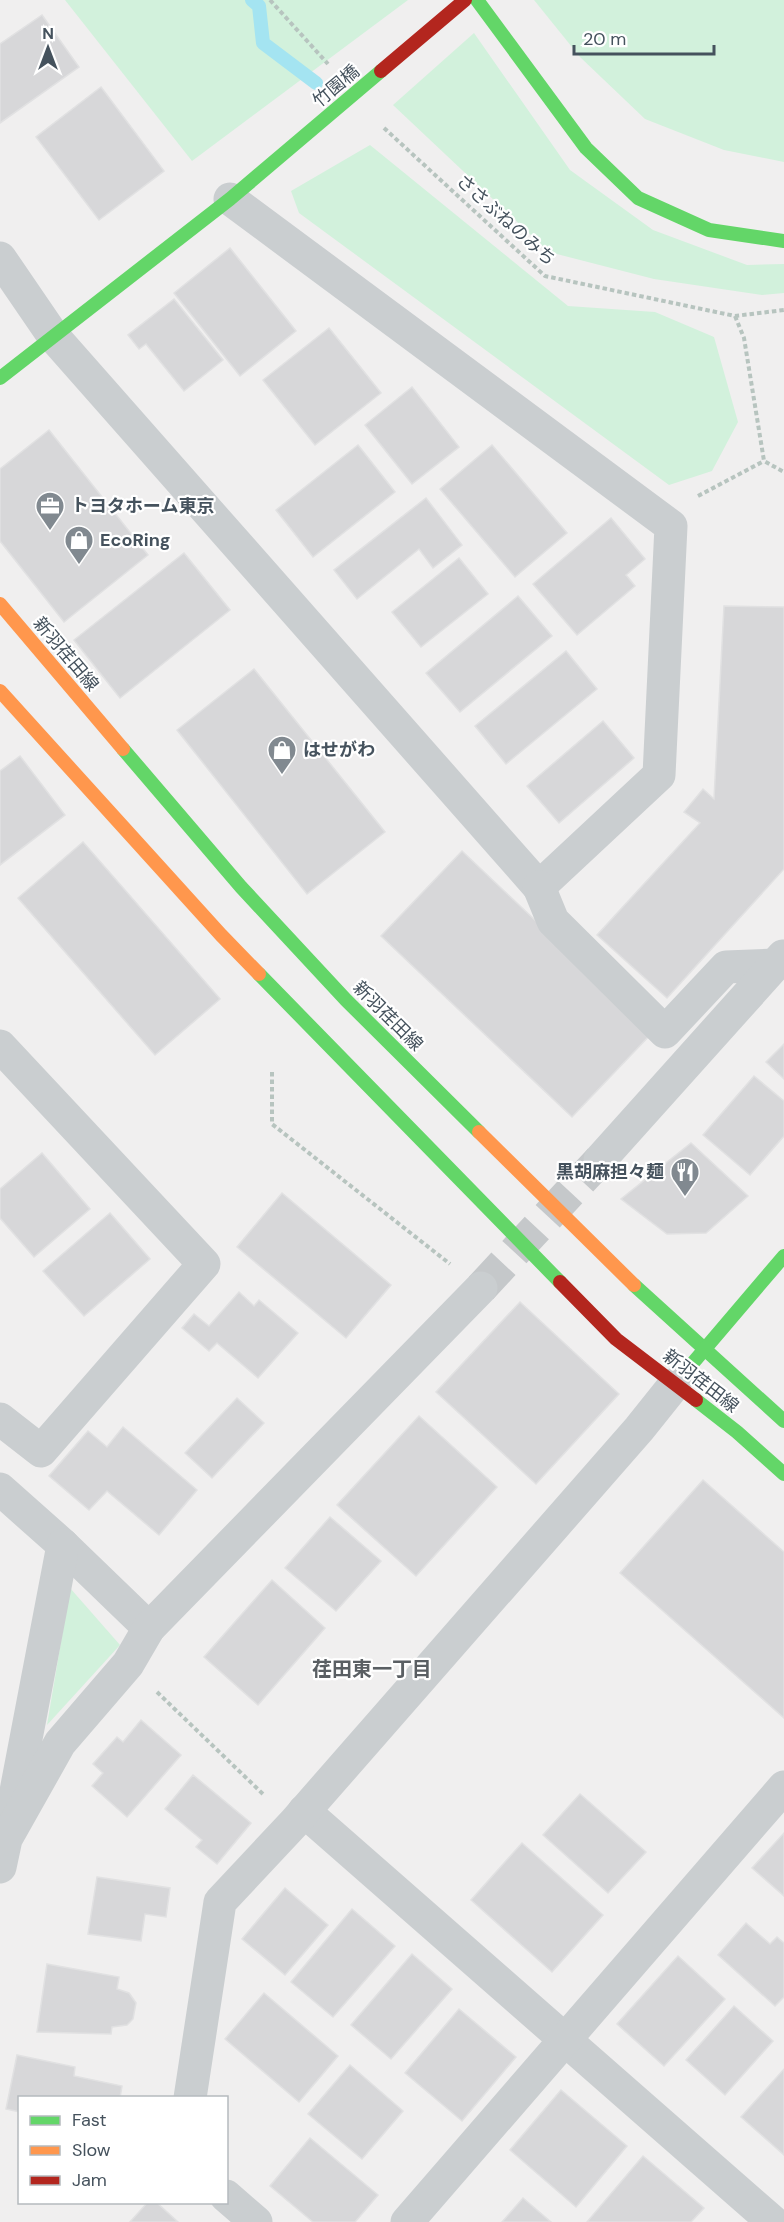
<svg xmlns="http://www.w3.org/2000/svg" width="784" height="2222" font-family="'DM Sans','Noto Sans JP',sans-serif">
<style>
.green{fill:#d2f1dc}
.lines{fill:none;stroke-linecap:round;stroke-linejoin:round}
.stream{stroke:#a4e4f1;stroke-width:14}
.building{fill:#d7d7d9;stroke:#e1e1e2;stroke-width:1.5}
.street-tunnel{stroke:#c5c8ca;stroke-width:33;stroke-dasharray:33 16;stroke-linecap:butt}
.path{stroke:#b7c4bf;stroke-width:4;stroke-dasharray:4.5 3;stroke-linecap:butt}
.street{stroke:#caced0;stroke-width:33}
.fast{stroke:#63d668;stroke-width:14}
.slow{stroke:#ff974d;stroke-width:14}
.jam{stroke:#b3261e;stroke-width:14}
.labels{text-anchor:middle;stroke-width:4.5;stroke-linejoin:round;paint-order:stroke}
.street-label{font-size:18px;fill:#45525d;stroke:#fff}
.poi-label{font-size:18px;font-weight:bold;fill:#45525d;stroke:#fff;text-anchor:start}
.neighbourhood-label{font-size:20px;font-weight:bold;fill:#5a5f63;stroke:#fff}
</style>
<rect width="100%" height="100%" fill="#f0efef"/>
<g class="green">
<path d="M65 0H408L192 161Z"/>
<path d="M534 0H784V162L724 150 645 119 580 57Z"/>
<path d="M474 33 570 170 653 230 747 265 784 264V293L762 295 654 279 549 252 393 105Z"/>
<path d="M370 145 568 306 655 312 714 337 738 422 712 471 669 485 299 213 291 191Z"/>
<path d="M70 1588 120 1645 47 1725Z"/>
</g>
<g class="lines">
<path class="stream" d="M252 0 259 6 263 43 316 83"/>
</g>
<g class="building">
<path d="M42 15 79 67 0 123V44Z"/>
<path d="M101 87 164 171 99 220 36 137Z"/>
<path d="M230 248 296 331 240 376 174 293Z"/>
<path d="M174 299 223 360 184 391 146 344 139 349 128 335Z"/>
<path d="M329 328 381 393 315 445 263 380Z"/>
<path d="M412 387 459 447 412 484 365 425Z"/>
<path d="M49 430 148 555 64 622 0 541V469Z"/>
<path d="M358 445 395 492 313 557 276 510Z"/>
<path d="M492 445 567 533 515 577 440 489Z"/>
<path d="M426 498 462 545 433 568 419 549 357 599 334 570Z"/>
<path d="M611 518 645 559 626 575 635 586 577 635 533 584Z"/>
<path d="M184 553 230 610 120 698 74 640Z"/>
<path d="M459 558 488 594 421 647 392 612Z"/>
<path d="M518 596 552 636 460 712 426 673Z"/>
<path d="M724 606 784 607V869L667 998 597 935 700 823 684 812 703 789 714 799Z"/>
<path d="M566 651 597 689 506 764 475 726Z"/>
<path d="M254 669 385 832 307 894 177 730Z"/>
<path d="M603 721 634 758 559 823 527 786Z"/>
<path d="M20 756 65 815 0 865V771Z"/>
<path d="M83 842 220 999 155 1055 18 898Z"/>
<path d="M462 851 653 1032 572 1117 381 936Z"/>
<path d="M784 1044V1079L766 1062Z"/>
<path d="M754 1076 784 1101V1136L750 1175 703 1135Z"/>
<path d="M691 1143 748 1196 706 1233 667 1234 621 1199Z"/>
<path d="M42 1153 90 1209 34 1257 0 1218V1189Z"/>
<path d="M282 1193 391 1285 346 1338 237 1247Z"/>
<path d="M110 1213 150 1259 84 1316 43 1271Z"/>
<path d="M239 1292 254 1306 259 1300 298 1333 258 1378 217 1343 209 1351 182 1328 194 1314 209 1326Z"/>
<path d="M520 1302 619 1394 536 1484 436 1392Z"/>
<path d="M237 1398 264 1423 212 1478 185 1453Z"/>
<path d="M419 1416 497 1487 416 1576 337 1505Z"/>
<path d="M123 1427 197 1490 159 1535 107 1491 89 1510 49 1476 88 1431 107 1447Z"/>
<path d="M703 1480 784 1552V1718L620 1573Z"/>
<path d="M330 1517 381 1561 336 1611 285 1568Z"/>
<path d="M272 1580 325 1628 258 1705 204 1657Z"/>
<path d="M141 1720 181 1755 127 1817 92 1786 103 1773 93 1764 117 1737 123 1742Z"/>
<path d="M193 1775 251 1823 217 1864 196 1847 202 1840 165 1809Z"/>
<path d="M580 1794 646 1852 608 1893 543 1835Z"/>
<path d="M784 1833V1896L752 1868Z"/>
<path d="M522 1843 603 1915 552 1972 471 1900Z"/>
<path d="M97 1877 170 1888 166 1917 145 1914 141 1941 88 1934Z"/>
<path d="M285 1888 328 1925 285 1975 242 1939Z"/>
<path d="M352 1909 395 1946 333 2017 291 1982Z"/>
<path d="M746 1923 770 1944 777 1937 784 1943V1997L775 2006 718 1955Z"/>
<path d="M412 1954 452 1989 391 2059 351 2025Z"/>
<path d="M678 1956 725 1999 664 2066 617 2024Z"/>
<path d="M47 1964 119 1977 117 1989 129 1993 136 2003 133 2019 127 2025 112 2027 111 2034 37 2032Z"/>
<path d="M264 1993 338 2056 299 2102 225 2039Z"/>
<path d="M734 2006 773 2041 725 2095 686 2060Z"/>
<path d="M459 2009 516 2057 462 2121 405 2073Z"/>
<path d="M17 2055 75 2067 74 2076 122 2086 120 2098H20V2112L6 2109Z"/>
<path d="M350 2065 403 2111 362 2159 308 2114Z"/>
<path d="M784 2069V2155L741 2117Z"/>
<path d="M561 2090 627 2146 576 2207 510 2150Z"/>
<path d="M310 2138 378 2195 355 2222H313L270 2186Z"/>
<path d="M643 2156 704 2208 691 2222H587Z"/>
<path d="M523 2198 551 2222H502Z"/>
<path d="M148 2202H156L178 2222H130Z"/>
</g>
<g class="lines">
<path class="street-tunnel" d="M481 1288 600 1160"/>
<g class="path">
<path d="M270 0 328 64"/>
<path d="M384 128 545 276 735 316 784 310"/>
<path d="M735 316 744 338 764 461 784 472"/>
<path d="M698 496 764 461"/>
<path d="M272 1072V1124L450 1264"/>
<path d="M157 1692 264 1795"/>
</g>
<g class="street">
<path d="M0 258 54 337 539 887 659 775 671 526 230 199"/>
<path d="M539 887 553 921 665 1032 726 967 775 965"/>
<path d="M0 1046 204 1264 41 1451 0 1419"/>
<path d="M600 1160 783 956"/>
<path d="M0 1489 63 1545 149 1628"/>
<path d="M304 1811 773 2222"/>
<path d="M12 1812 63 1545"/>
<path d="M0 1867 6 1839 60 1743 128 1664 149 1628 481 1288"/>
<path d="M190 2098 220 1902 294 1823 639 1429 675 1384"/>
<path d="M226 2196 256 2222"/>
<path d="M407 2222 784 1787"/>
</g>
<g class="fast">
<path d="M477 0 586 148 638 198 709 230 784 241"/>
<path d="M0 378 230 199 381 71"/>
<path d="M123 749 241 887 346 1000 479 1132"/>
<path d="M259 974 560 1282"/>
<path d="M634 1285 784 1421"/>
<path d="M692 1364 784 1256"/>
<path d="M696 1400 737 1432 784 1474"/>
</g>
<g class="slow">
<path d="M0 604 123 749"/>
<path d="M0 691 221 935 259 974"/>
<path d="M479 1132 634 1285"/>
</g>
<g class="jam">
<path d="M381 71 465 0"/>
<path d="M560 1282 616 1339 696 1400"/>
</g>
</g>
<defs>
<g id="office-pin" transform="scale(1.5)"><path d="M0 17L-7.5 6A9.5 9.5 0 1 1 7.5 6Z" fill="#818990" stroke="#fff"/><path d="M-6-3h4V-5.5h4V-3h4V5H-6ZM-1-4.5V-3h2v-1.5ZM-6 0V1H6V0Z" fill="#fff"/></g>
<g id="shop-pin" transform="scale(1.5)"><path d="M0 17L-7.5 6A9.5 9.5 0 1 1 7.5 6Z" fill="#818990" stroke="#fff"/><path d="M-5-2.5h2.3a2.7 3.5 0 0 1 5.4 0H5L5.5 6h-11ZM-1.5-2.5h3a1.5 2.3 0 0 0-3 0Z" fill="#fff"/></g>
<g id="restaurant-pin" transform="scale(1.5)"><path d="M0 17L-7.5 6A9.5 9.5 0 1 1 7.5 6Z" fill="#818990" stroke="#fff"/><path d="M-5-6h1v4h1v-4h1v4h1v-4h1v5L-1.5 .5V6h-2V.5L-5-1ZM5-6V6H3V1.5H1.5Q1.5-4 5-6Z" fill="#fff"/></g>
</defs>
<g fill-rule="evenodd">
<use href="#office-pin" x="50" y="506"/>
<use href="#shop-pin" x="79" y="540"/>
<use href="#shop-pin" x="282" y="750"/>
<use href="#restaurant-pin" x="685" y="1172"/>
</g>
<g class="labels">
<g class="street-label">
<text transform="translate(336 86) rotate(-40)" y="6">竹園橋</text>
<text transform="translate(506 220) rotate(42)" y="6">ささぶねのみち</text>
<text transform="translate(66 654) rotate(50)" y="6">新羽荏田線</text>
<text transform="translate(388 1016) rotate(45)" y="6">新羽荏田線</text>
<text transform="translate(701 1381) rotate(38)" y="6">新羽荏田線</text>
</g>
<g class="poi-label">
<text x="71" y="512">トヨタホーム東京</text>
<text x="100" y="546">EcoRing</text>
<text x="303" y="756">はせがわ</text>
<text x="664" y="1178" text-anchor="end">黒胡麻担々麺</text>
</g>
<g class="neighbourhood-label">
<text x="372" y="1676">荏田東一丁目</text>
</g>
</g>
<rect x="18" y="2096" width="210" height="108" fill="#ffffff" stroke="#b5babe" stroke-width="1.5"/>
<rect x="30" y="2116" width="30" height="9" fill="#63d668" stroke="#b5babe" stroke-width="1.5"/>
<text x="72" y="2126" font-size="18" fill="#45525d">Fast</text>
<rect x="30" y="2146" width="30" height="9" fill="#ff974d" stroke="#b5babe" stroke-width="1.5"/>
<text x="72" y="2156" font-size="18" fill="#45525d">Slow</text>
<rect x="30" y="2176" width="30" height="9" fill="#b3261e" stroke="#b5babe" stroke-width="1.5"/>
<text x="72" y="2186" font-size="18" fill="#45525d">Jam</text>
<g transform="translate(48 48)" stroke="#ffffff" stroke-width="4.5" paint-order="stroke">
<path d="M0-4.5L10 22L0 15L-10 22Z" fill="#45525d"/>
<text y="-9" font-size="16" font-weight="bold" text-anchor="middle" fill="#45525d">N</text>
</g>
<path d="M574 45v9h140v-9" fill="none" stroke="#45525d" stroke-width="3"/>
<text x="583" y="45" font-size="18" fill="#45525d" stroke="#ffffff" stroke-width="4.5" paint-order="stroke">20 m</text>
</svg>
